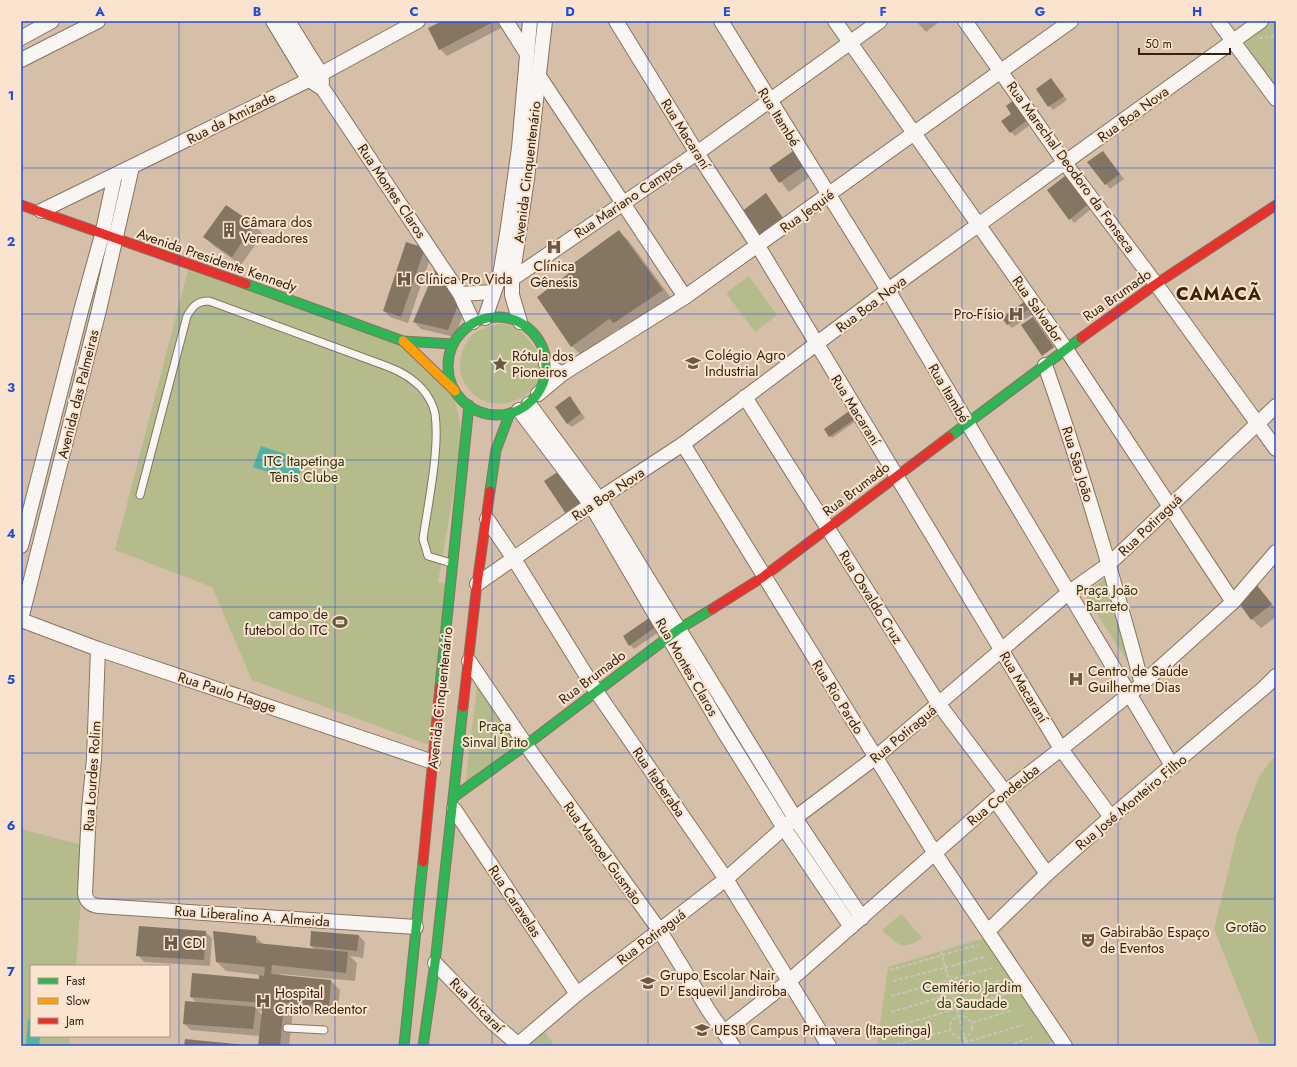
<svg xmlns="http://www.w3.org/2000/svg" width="1297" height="1067" font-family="Jost,sans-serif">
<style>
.green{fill:#b5bb8a}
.water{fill:#4fb2a3}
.shadow{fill:#0003;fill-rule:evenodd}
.building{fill:#847663}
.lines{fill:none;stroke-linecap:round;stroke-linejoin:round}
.lane-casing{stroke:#857462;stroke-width:9}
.street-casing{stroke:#857462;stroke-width:16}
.fast-casing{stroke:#857462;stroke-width:11}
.slow-casing{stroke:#857462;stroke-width:11}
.jam-casing{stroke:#857462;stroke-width:11}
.path{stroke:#cbc4bd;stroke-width:2;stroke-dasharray:4 2;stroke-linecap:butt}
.lane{stroke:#f9f5f2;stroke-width:7}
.street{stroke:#f9f5f2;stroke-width:14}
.fast{stroke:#30b455;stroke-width:9}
.slow{stroke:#ff9f0a;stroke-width:9}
.jam{stroke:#e5322d;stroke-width:9}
.grid{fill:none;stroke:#1d4ed8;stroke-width:1;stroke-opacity:0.55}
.labels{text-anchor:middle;stroke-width:4;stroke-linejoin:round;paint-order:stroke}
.street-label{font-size:14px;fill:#322211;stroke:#fae4cf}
.poi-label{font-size:14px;fill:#322211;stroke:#fae4cf;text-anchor:start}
.park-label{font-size:14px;fill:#273311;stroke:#fae4cf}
.district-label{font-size:18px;font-weight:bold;letter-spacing:1px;fill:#3d2303;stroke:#fae4cf}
.neatline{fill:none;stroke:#1d4ed8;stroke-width:1.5}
.grid-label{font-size:13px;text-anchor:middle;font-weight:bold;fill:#1d4ed8}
</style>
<rect width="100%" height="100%" fill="#d5bfa8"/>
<g class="green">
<path d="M1269 21H1276V88L1243 40Z"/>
<path d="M188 270 408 345 453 392 463 438 438 582 455 586 437 748 252 680 212 587 115 550Z"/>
<path d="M749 276 777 315 755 332 726 293Z"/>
<path d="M498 324C512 324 519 328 528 339 532 345 540 353 541 360 547 396 498 417 473 394 457 379 456 356 469 339 475 330 487 327 498 324Z"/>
<path d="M1116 571 1148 675 1141 682 1084 594Z"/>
<path d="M479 669 527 739 465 787Z"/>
<path d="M1276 754V1046H1261L1214 929 1238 831 1259 777Z"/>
<path d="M21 829 85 846 76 966H31V1036H70L69 1046H21Z"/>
<path d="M901 914 922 938C902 952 898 944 882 930Z"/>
<path d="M991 936 1060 1038 1045 1046H877L888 967Z"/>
<path d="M541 1028 555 1046H516Z"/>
</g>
<g class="water">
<path d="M261 446 304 460 297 482 253 467Z"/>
<path d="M28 1019H31V1036H40L39 1046H26Z"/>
</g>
<g class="shadow">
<path d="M445 21H498L501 28 447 56 440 49Z"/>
<path d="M916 21H940L926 32Z"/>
<path d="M1051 80 1067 100 1053 110 1037 90Z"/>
<path d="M1013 114 1034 122 1015 136 1011 132Z"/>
<path d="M796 150 815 173 789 192 770 168Z"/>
<path d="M1103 152 1124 179 1110 189 1089 162Z"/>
<path d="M1048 190 1095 206 1074 223Z"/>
<path d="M766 194 790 228 765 246Z"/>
<path d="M226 206 254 225 263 234 241 265 214 246 205 237Z"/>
<path d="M619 231 628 240 672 299 624 332 619 328 581 355 572 346 538 298 574 271Z"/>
<path d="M407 243 431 256 408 323 390 317 384 311Z"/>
<path d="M435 272 464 312 455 337 421 329 414 322Z"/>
<path d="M1028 308 1033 314 1012 328 1008 324Z"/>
<path d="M570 397 585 418 572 427 567 423Z"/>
<path d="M852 410 859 419 832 438 825 429Z"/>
<path d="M1256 586 1276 609V617L1261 628 1252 619Z"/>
<path d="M652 617 662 630 634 649 630 645Z"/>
<path d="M205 932 212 938 210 966 144 962 138 955Z"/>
<path d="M358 935 365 942 363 958 350 956 357 963 355 981 281 974 280 976 331 981 340 990 337 1016 293 1011 289 1046H259L260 1036 191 1030 184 1024 197 1003 191 997 259 980 260 975 226 971 217 962 256 937 264 945 316 950 311 946ZM258 1010 263 1011 262 1015Z"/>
</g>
<g class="building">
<path d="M442 21H495L439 50 428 28Z"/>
<path d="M1051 78 1064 96 1048 107 1036 89Z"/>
<path d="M1016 98 1030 118 1010 133 1001 121 1011 114 1006 106Z"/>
<path d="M796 149 807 164 779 183 769 168Z"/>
<path d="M1103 151 1120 174 1105 185 1087 162Z"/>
<path d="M1070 172 1092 201 1069 220 1047 190Z"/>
<path d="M766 193 787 224 760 243 741 212Z"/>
<path d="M226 205 254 224 232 257 203 237Z"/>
<path d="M619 230 663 290 614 323 609 319 571 347 537 297 573 270 571 265Z"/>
<path d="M406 242 425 248 401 317 383 311Z"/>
<path d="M435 270 458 305 448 330 413 322Z"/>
<path d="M1024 302 1029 309 1007 325 1002 318Z"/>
<path d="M1033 317 1054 347 1042 356 1021 325Z"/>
<path d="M570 396 581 413 567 424 555 407Z"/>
<path d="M852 409 858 417 829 437 824 429Z"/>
<path d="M562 469 585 501 566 514 544 481Z"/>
<path d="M1256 584 1272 604 1251 620 1239 603Z"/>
<path d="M652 616 658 625 629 646 623 636Z"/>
<path d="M139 926 206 931 204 960 136 956Z"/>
<path d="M213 931 256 936V943L348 952 346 973 272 965 271 974 331 980 329 1007 284 1003 280 1046H258L263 1003 190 997 192 973 259 979V975L264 976 265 967 216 962Z"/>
<path d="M311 931 359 935 357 951 310 946Z"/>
<path d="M185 1001 256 1007 253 1029 183 1024Z"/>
<path d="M185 1039 246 1045V1046H184Z"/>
</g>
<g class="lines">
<g class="lane-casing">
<g id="lane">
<path d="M140 495 187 316C193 306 197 301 209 301L378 363C392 368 405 373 416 383 425 390 433 403 435 414 440 448 428 504 423 539L428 556 451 563"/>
<path d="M287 1028 324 1030"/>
</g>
</g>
<g class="street-casing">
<g id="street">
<path d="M273 21 308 79 323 89 460 294 473 322"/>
<path d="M288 21 321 74 322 82"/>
<path d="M506 21 527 54"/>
<path d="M616 21 697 153 758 246 1061 749 1111 817"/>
<path d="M721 21 888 290 1173 767"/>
<path d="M835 21 1066 349 1233 602"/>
<path d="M965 21 1065 163 1156 284 1276 449"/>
<path d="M1218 21 1276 99"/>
<path d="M21 38 52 21"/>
<path d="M21 60 98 21"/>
<path d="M539 76 685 297"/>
<path d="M41 211 321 74 418 21"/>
<path d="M512 279 697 153 880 21"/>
<path d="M460 294 493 292"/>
<path d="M485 318 500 275 507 234 519 148 530 21"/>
<path d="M520 322 512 295V279L527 179 545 21"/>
<path d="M546 364 562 374"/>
<path d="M1045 365C1082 470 1113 576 1142 684"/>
<path d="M538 394 562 374 685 297 1071 21"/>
<path d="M745 397 938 703 1005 792"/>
<path d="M529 404 599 499 795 818 862 918"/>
<path d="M519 410 591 505 721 727 784 828 851 927"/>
<path d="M683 444 934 852 1065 1046"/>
<path d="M487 519 514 559 596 691 726 879 829 1046"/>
<path d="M21 546 82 307 102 235 115 175"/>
<path d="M477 584 599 499 683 444 888 290 1261 21"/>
<path d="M21 619 99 310 132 167"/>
<path d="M21 620 98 649 433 762"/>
<path d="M98 649 94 759 89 809 85 893C86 902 91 905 99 906L416 927"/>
<path d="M469 661 526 745 660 931 709 1011 733 1046"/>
<path d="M995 800 1047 874"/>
<path d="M454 809 577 994"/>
<path d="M988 931 1047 874 1111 817 1265 687 1276 676"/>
<path d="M435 963 493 1023 520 1046"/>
<path d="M724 1032 788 982 995 800 1061 749 1142 684 1233 602 1276 552"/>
<path d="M516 1046 577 994 726 879 795 818 876 757 1068 593 1109 564 1276 406"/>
</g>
</g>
<g class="fast-casing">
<g id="fast">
<path d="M246 284 403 341 452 344"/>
<circle cx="497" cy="366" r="49"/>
<path d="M949 437 1081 338"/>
<path d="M490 491 496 450 510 413"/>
<path d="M440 687 469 405"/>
<path d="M454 797 526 745 679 629 712 609"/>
<path d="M404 1046 423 862"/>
<path d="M423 1046 435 963 463 707"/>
</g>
</g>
<g class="slow-casing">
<path id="slow" d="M403 341 455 391"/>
</g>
<g class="jam-casing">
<g id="jam">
<path d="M21 205 246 284"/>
<path d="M1081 338 1156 284 1276 205"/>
<path d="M712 609 763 577 949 437"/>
<path d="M463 707 477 584 490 491"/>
<path d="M423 862 440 687"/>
</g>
</g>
<g class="path">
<path d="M1259 38 1276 36"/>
<path d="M937 880 944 946 941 952 967 1046"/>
<path d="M859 936 865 943"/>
<path d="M944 946 976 936"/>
<path d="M890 970 978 945"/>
<path d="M893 981 985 957"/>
<path d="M891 996 992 968"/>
<path d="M891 1012 1000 980"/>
<circle cx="961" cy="1027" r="11"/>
<path d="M972 1023 1012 1010"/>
<path d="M887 1029 1006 994"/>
<path d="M891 1046 950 1030"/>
<path d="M953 1046 1023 1025"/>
<path d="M1008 1046 1032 1037"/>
</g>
<use href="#lane" class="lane"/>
<use href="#street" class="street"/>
<use href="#fast" class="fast"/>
<use href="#slow" class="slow"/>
<use href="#jam" class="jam"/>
</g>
<path class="grid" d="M179 21V1046M335 21V1046M492 21V1046M648 21V1046M805 21V1046M962 21V1046M1118 21V1046M21 168H1276M21 314H1276M21 460H1276M21 607H1276M21 753H1276M21 899H1276"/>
<defs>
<g id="building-bare" transform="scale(1.2)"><path d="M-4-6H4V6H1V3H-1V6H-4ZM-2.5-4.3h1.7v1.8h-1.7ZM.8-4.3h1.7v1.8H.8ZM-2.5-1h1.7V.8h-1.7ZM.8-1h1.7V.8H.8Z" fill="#6b5946" stroke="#fae4cf" stroke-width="2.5" paint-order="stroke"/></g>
<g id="hospital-bare" transform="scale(1.2)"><path d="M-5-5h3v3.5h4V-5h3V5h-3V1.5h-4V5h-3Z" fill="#6b5946" stroke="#fae4cf" stroke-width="2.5" paint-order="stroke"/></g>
<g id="school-bare" transform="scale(1.2)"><path d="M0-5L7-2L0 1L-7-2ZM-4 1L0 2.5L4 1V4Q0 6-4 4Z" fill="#6b5946" stroke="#fae4cf" stroke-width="2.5" paint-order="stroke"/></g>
<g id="sight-bare" transform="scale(1.2)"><path d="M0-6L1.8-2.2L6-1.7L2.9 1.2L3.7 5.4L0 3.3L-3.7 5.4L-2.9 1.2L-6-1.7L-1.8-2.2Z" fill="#6b5946" stroke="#fae4cf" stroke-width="2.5" paint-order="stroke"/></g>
<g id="stadium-bare" transform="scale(1.2)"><path d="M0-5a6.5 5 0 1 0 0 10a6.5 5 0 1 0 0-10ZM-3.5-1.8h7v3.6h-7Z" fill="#6b5946" stroke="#fae4cf" stroke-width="2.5" paint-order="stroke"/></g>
<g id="theatre-bare" transform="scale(1.2)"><path d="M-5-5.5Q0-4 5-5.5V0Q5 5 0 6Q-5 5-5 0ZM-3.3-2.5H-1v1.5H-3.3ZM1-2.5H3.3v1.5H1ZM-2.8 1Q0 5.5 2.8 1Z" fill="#6b5946" stroke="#fae4cf" stroke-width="2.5" paint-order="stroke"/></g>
<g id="university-bare" transform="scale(1.2)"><path d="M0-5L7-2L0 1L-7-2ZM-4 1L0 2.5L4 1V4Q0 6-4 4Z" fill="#6b5946" stroke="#fae4cf" stroke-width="2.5" paint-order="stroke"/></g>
</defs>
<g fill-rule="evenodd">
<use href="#building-bare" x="229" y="230"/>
<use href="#hospital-bare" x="554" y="247"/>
<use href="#hospital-bare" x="404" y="279"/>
<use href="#hospital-bare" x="1016" y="314"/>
<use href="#school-bare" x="693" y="363"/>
<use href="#sight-bare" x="500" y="364"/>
<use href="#stadium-bare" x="340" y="622"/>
<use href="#hospital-bare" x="1076" y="679"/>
<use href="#theatre-bare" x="1088" y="940"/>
<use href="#hospital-bare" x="171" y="943"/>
<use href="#school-bare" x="648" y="983"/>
<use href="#hospital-bare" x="263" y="1001"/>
<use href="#university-bare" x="702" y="1030"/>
</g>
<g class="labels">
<g class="street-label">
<text transform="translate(1133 114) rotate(-36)" y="5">Rua Boa Nova</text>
<text transform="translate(779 117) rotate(58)" y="5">Rua Itambé</text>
<text transform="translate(231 118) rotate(-27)" y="5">Rua da Amizade</text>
<text transform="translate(686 134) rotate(58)" y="5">Rua Macaraní</text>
<text transform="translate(1071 167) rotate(54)" y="5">Rua Marechal Deodoro da Fonseca</text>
<text transform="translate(527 172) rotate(-83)" y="5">Avenida Cinquentenário</text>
<text transform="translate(392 191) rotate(56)" y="5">Rua Montes Claros</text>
<text transform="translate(628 199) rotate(-34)" y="5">Rua Mariano Campos</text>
<text transform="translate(807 211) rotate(-36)" y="5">Rua Jequié</text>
<text transform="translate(217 260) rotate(19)" y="5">Avenida Presidente Kennedy</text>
<text transform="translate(1117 295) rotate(-35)" y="5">Rua Brumado</text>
<text transform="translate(871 304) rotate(-37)" y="5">Rua Boa Nova</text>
<text transform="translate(1038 309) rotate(55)" y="5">Rua Salvador</text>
<text transform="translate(949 393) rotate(59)" y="5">Rua Itambé</text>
<text transform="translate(78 394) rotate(-76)" y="5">Avenida das Palmeiras</text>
<text transform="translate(856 410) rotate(58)" y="5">Rua Macaraní</text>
<text transform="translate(1078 464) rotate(73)" y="5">Rua São João</text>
<text transform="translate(856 489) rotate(-37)" y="5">Rua Brumado</text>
<text transform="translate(608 494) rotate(-34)" y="5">Rua Boa Nova</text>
<text transform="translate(1150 525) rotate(-44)" y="5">Rua Potiraguá</text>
<text transform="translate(871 597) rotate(58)" y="5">Rua Osvaldo Cruz</text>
<text transform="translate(687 667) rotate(60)" y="5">Rua Montes Claros</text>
<text transform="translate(592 677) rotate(-37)" y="5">Rua Brumado</text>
<text transform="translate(1024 687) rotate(59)" y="5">Rua Macaraní</text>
<text transform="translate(227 692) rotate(18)" y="5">Rua Paulo Hagge</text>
<text transform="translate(838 697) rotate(58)" y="5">Rua Rio Pardo</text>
<text transform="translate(440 698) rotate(-84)" y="5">Avenida Cinquentenário</text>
<text transform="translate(903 734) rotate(-40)" y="5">Rua Potiraguá</text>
<text transform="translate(92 776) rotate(-86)" y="5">Rua Lourdes Rolim</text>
<text transform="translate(659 782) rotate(55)" y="5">Rua Itaberaba</text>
<text transform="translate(1003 795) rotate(-39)" y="5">Rua Condeuba</text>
<text transform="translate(1131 802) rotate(-40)" y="5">Rua José Monteiro Filho</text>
<text transform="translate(603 853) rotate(54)" y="5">Rua Manoel Gusmão</text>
<text transform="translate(515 901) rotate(56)" y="5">Rua Caravelas</text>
<text transform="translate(252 916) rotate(4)" y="5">Rua Liberalino A. Almeida</text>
<text transform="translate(651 937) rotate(-37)" y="5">Rua Potiraguá</text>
<text transform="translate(477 1005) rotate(45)" y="5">Rua Ibicaraí</text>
</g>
<g class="poi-label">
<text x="241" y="227">Câmara dos<tspan x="241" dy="16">Vereadores</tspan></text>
<text x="554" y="271" text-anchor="middle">Clínica<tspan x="554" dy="16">Gênesis</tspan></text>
<text x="416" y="284">Clínica Pro Vida</text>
<text x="1004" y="319" text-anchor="end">Pro-Físio</text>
<text x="705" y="360">Colégio Agro<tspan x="705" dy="16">Industrial</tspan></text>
<text x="512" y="361">Rótula dos<tspan x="512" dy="16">Pioneiros</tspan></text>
<text x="328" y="619" text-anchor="end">campo de<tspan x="328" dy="16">futebol do ITC</tspan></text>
<text x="1088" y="676">Centro de Saúde<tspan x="1088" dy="16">Guilherme Dias</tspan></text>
<text x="1100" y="937">Gabirabão Espaço<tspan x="1100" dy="16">de Eventos</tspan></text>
<text x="183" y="948">CDI</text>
<text x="660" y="980">Grupo Escolar Nair<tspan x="660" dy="16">D' Esquevil Jandiroba</tspan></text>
<text x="275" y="998">Hospital<tspan x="275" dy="16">Cristo Redentor</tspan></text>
<text x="714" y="1035">UESB Campus Primavera (Itapetinga)</text>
</g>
<g class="park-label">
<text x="304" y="466">ITC Itapetinga<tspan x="304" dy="16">Tênis Clube</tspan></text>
<text x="1107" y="595">Praça João<tspan x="1107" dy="16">Barreto</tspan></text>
<text x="495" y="731">Praça<tspan x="495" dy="16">Sinval Brito</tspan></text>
<text x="1246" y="932">Grotão</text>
<text x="972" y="992">Cemitério Jardim<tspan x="972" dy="16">da Saudade</tspan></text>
</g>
<g class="district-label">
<text x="1219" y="300">CAMACÃ</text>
</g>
</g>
<rect width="1297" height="1067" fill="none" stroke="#fae4cf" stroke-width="44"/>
<rect x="30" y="965" width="140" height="72" fill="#fae4cf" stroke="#aa9683"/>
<rect x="38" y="978" width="20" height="6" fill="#30b455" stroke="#aa9683"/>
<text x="66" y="985" font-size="12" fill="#322211">Fast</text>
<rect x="38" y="998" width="20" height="6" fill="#ff9f0a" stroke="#aa9683"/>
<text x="66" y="1005" font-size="12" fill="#322211">Slow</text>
<rect x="38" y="1018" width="20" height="6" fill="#e5322d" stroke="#aa9683"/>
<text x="66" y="1025" font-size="12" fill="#322211">Jam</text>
<path d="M1139 48v6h91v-6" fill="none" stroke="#322211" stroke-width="2"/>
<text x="1145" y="48" font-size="12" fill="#322211" stroke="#fae4cf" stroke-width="3" paint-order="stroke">50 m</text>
<rect x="22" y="22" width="1253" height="1023" class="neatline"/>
<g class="grid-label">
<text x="100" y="16">A</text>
<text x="257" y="16">B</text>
<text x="414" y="16">C</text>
<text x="570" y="16">D</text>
<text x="727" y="16">E</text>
<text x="883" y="16">F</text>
<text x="1040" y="16">G</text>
<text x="1197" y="16">H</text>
<text x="11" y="100">1</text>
<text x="11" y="246">2</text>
<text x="11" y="392">3</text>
<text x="11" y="538">4</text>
<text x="11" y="684">5</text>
<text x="11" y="830">6</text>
<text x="11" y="976">7</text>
</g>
</svg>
